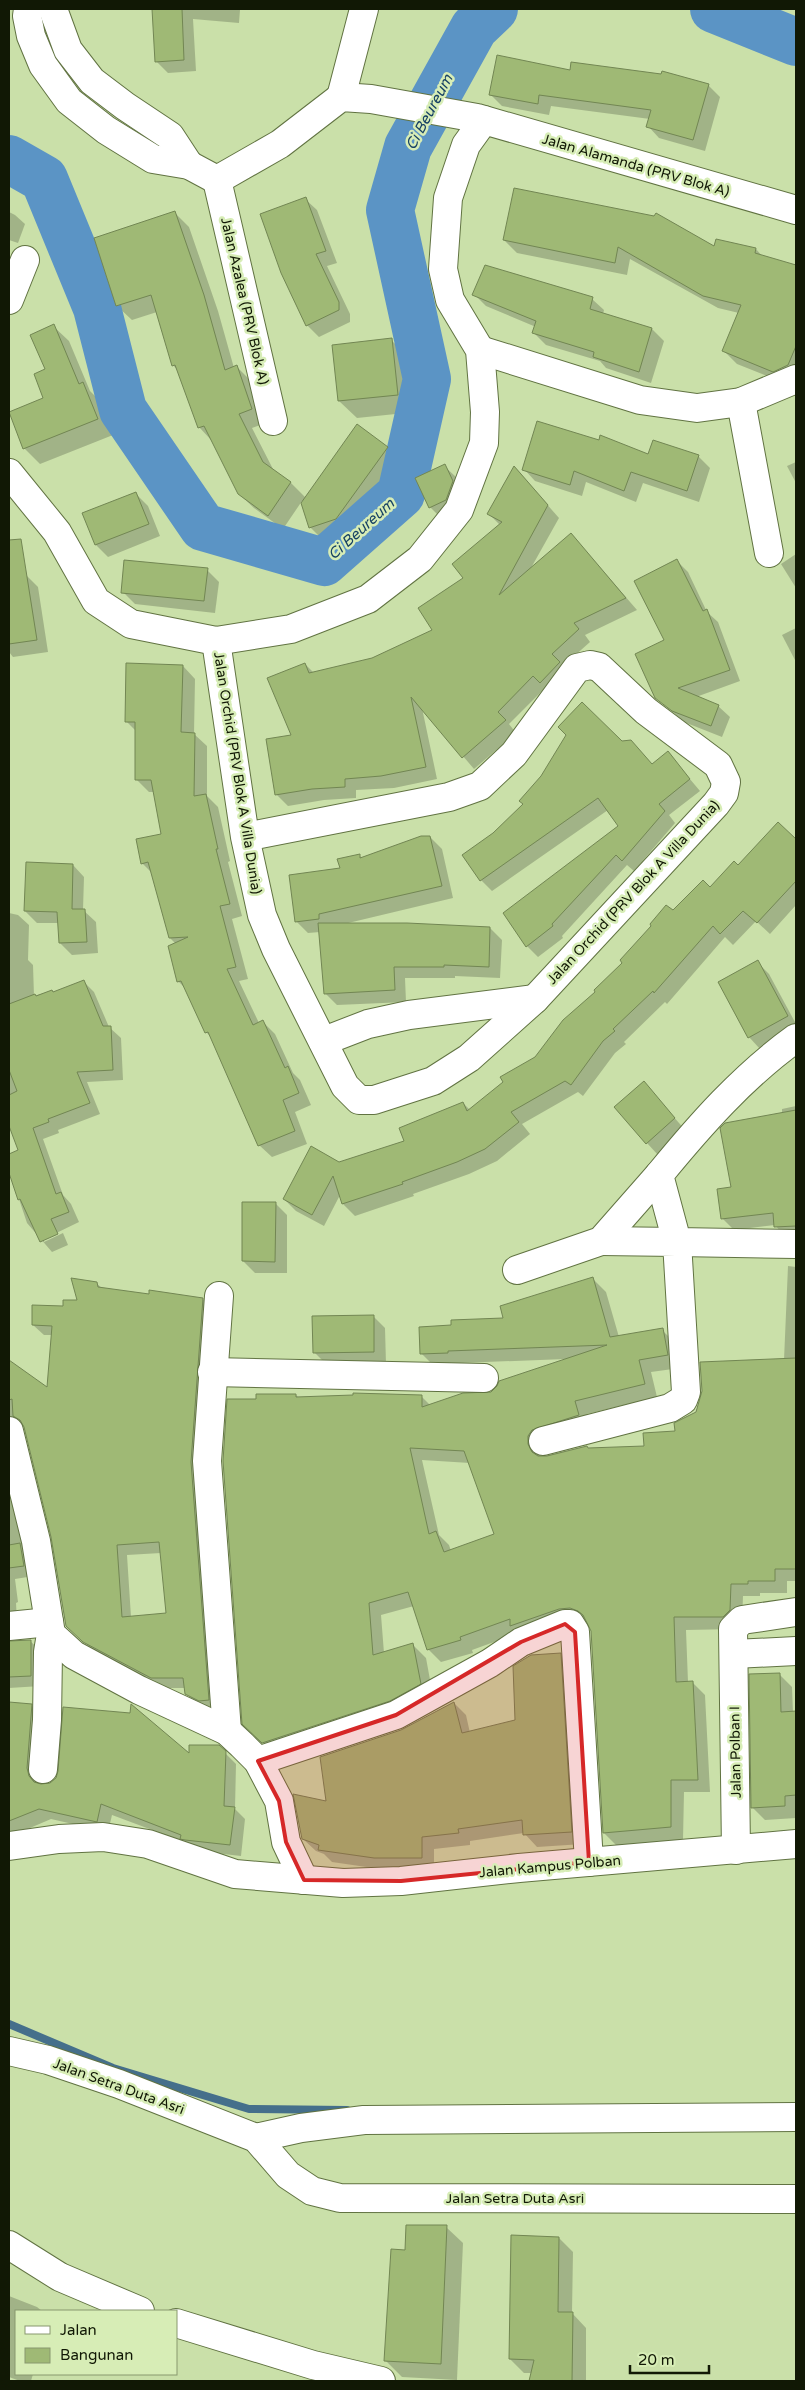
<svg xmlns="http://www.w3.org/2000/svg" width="805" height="2390" font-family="'Varela Round',sans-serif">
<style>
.shadow{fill:#0003;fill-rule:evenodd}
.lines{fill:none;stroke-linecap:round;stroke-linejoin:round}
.stream{stroke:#456f8b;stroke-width:8}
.river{stroke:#5b94c5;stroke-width:48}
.building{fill:#9fb975;stroke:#728653;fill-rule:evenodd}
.minor-casing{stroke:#617342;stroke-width:30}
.tertiary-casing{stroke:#617342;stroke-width:30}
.minor{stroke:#fff;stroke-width:28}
.tertiary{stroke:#fff;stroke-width:28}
.marked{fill:#d62828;fill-opacity:0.2;stroke:#d62828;stroke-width:4;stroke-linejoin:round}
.labels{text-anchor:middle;stroke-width:5;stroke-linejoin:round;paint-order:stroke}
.street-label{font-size:14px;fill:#111805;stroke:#d7edb6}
.water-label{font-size:15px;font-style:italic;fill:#164163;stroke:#d7edb6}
</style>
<rect width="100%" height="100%" fill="#cae0a9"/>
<g class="shadow">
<path d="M153 9H265L240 10 239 23 193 19 196 71 168 73 156 61Z"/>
<path d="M708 85 720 97 705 151 659 138 648 126 650 119 551 106 549 115 502 106 490 94Z"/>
<path d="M305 199 317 210 337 263 327 266 350 314V322L319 337 307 325Z"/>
<path d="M9 212 15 215 25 224 18 243 9 240Z"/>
<path d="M175 213 189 227 218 311 234 368 237 367 251 381 266 423 252 428 274 471 291 483 306 498 387 448 399 460 348 531 322 539 310 527 302 501 283 529 254 508 239 494 212 441 199 427 179 372 173 365 157 312 132 320 117 306 96 239Z"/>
<path d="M504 240 756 249 762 256 796 267V380L787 384 737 364 724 351 739 313 718 308 630 259 627 275 517 253Z"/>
<path d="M474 294 592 299 604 310 603 314 652 329 664 341 651 383 606 368 600 361 546 345 534 333 536 327 486 306Z"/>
<path d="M53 326 69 341 90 391 98 399 113 435 40 464 24 448 45 399 46 370Z"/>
<path d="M391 340 409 357 415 412 357 418 339 401Z"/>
<path d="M649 456H698L710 468 699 502 643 483 636 502 586 482 582 496 535 481 524 469Z"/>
<path d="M796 462V483L787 466Z"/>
<path d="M444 466 456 477 464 494 442 519 430 507 417 478Z"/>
<path d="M515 468 559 518 531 568 571 534 637 610 585 635 590 642 563 666 553 694 546 687 509 724 516 733 474 769 422 708 437 779 394 788 356 790V798L324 800 288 806 276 794 292 736 305 664 314 673 373 659 434 630 500 525 489 514Z"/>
<path d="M136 494 148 506 160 536 108 557 96 545 84 514Z"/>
<path d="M796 554V588L781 564Z"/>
<path d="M677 561 688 572 707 612 718 622 740 681 696 697 718 706 730 717 722 737 684 722 656 697Z"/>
<path d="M207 570 219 582 215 613 135 604 123 592Z"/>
<path d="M26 575 38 587 48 652 13 657 9 652V578Z"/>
<path d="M796 628V662L782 635Z"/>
<path d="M183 666 195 679 194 734 207 746V796L218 807 230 861 228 862 242 916 232 919 248 979 239 981 259 1023 263 1022 275 1034 293 1073 300 1080 311 1105 295 1112 307 1144 272 1157 259 1145 213 1039 206 1032 185 988 178 981 176 944 170 938 153 874 142 863 163 835 154 792H149L136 779V731L126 721Z"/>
<path d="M622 742 652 765 668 753 700 791 669 815 675 823 634 871 627 865 562 936 563 938 538 957 527 946 505 914 619 826 608 810 492 891 481 880Z"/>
<path d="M778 823 796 840V905L770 934 756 921 733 945 725 937 667 1004 665 1002 624 1042 626 1044 615 1053 583 1096 578 1092 522 1124 530 1134 497 1161 469 1174 413 1194 414 1196 355 1216 343 1204 340 1195 324 1226 296 1211 284 1199 339 1164 406 1142 463 1103 470 1110 536 1058 673 912 710 888 738 867Z"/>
<path d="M430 837 442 849 453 898 344 924 490 928 502 940 500 978 455 976V978H405L406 1002 337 1005 325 993 320 932 308 933 296 921 341 869 359 855 362 858Z"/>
<path d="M73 865 84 877 83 910 96 922 98 953 72 955 60 943 59 923H37L25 911Z"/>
<path d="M9 913 18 915 29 925 28 960 33 965 34 996 51 991 54 993 83 981 94 992 109 1027 121 1038 123 1080 87 1082 100 1114 58 1130 59 1133 43 1139 63 1195 71 1204 79 1222 44 1239V1242L63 1233 68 1245 52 1252 27 1223 9 1169V1155L20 1151 9 1123Z"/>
<path d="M757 962 769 974 796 1024V1030L760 1049 749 1037Z"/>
<path d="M644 1083 686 1131 658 1155 647 1143Z"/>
<path d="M796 1106V1238L787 1239 775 1225 734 1230 722 1218 733 1188 782 1114V1109Z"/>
<path d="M275 1203 287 1215V1273H255L243 1261Z"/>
<path d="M788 1266 796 1267V1581H787V1593H760V1596H743L742 1623 736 1629 686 1630 688 1682H692L705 1695 710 1792H684L683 1840 617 1846 604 1833 592 1631 587 1622 584 1621 519 1633 472 1650 473 1653 441 1662 428 1649 414 1606 381 1615 384 1653 413 1645 426 1658 433 1696 276 1755 243 1723 257 1401 296 1395 299 1398 422 1397 430 1405 492 1393 566 1359 460 1363V1365L434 1366 421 1353 452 1326 505 1319 593 1279 606 1292 619 1337 662 1330 675 1343 680 1368 651 1372 657 1397 587 1414 591 1428 541 1450 540 1457 589 1450 645 1447 676 1432 697 1413 784 1360ZM422 1460 470 1463 496 1534 451 1551 449 1545 439 1535Z"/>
<path d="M96 1283 103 1289 150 1296 203 1299 213 1309 219 1710H210L196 1704 186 1693 185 1688H162L95 1652 78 1636 24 1426H16L9 1430V1362L49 1389 53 1335H44L33 1325 64 1307 78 1301ZM161 1553 167 1614 131 1617 127 1555Z"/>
<path d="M373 1316 385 1328 386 1364H326L314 1352Z"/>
<path d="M9 1468 34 1576 15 1579 18 1602 16 1603 17 1621 9 1625Z"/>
<path d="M9 1641H30L41 1651V1686L9 1688Z"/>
<path d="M560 1655 572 1667 583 1844 537 1847 524 1833 470 1841V1845L434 1849V1869L387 1870 332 1862 324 1854 316 1851 303 1839 327 1803 402 1731 454 1703 466 1715 470 1733 516 1721Z"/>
<path d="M780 1675 792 1687 793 1713 796 1712V1818L765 1820 752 1807Z"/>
<path d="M9 1703 31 1705 41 1716 37 1779 40 1785 191 1756 219 1747 236 1764 235 1809 245 1819 241 1856 197 1851 187 1843 112 1815 108 1832 51 1819 9 1837V1795L24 1788 9 1786Z"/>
<path d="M446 2227 463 2243 457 2380 402 2377 386 2361 407 2252Z"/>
<path d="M559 2238 573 2252 572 2313 586 2328V2381H530L532 2373H524L510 2359Z"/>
<path d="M9 2296 37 2307 42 2311H16V2374H33L31 2381H20L9 2377Z"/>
</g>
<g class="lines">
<path class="stream" d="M9 2024 113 2068 249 2109 347 2110"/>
<g class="river">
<path d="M714 9 796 42"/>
<path d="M9 159 44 179 97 308 123 410 203 527 324 562 401 494 427 379 390 210 408 147 474 28 494 9"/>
</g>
</g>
<g class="building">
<path d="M152 9H182L184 60 155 62Z"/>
<path d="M497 55 570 70 571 62 661 74 662 71 709 84 693 140 646 127 651 110 539 95 538 104 489 95Z"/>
<path d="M514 188 654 216 656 213 714 246 716 239 756 248 755 253 796 265V346L788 365 773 372 722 351 741 305 703 296 618 247 615 263 503 240Z"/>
<path d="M306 197 326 251 316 254 339 302V310L306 326 281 273 260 214Z"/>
<path d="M175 211 204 295 225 370 237 365 252 409 239 414 263 462 291 482 268 516 238 494 204 426 198 428 175 365 172 366 151 295 116 306 94 238Z"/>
<path d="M485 265 593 297 590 309 652 328 639 372 593 357 594 352 532 333 536 321 472 295Z"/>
<path d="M54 324 79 384 83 382 98 419 23 449 9 412 43 398 34 374 45 369 30 335Z"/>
<path d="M392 338 398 395 338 401 332 345Z"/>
<path d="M537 421 599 440 600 435 648 454 653 440 699 455 687 491 631 472 624 491 574 471 570 485 522 470Z"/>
<path d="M357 424 388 447 336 519 309 528 301 503Z"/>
<path d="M445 464 453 481 446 500 429 508 415 478Z"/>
<path d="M514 466 548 505 499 595 571 533 626 598 574 623 579 629 552 654 560 662 540 683 533 676 498 712 506 720 462 758 411 697 426 767 381 776 345 779V787L312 789 275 795 266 739 291 735 267 678 305 663 309 673 372 658 432 630 418 608 463 578 452 564 502 522 487 514Z"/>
<path d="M136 492 149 524 95 545 82 513Z"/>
<path d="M21 539 37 640 9 644V540Z"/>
<path d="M677 559 703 611 707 609 730 670 678 688 719 705 711 726 672 711 655 698 635 654 664 640 634 581Z"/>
<path d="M124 560 208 568 204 601 121 593Z"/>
<path d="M126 663 183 665 181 732 195 733 194 796 206 794 218 849H216L230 904 220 906 236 967 227 969 253 1025 263 1020 285 1068 288 1066 299 1093 283 1100 295 1131 258 1146 208 1032 205 1033 181 981 177 982 168 946 188 937 169 938 148 862 141 864 136 839 161 834 151 780H135V722H125Z"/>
<path d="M582 702 622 741 631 740 652 764 668 751 690 779 659 804 665 811 622 861 616 855 552 924 553 926 526 947 503 913 618 826 598 798 480 881 462 855 493 833 523 804 519 801 541 776 566 735 558 727Z"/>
<path d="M778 822 796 839V881L757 923 743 911 720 934 713 926 654 993 653 991 613 1029 615 1031 603 1041 571 1085 565 1081 511 1112 519 1122 485 1149 457 1162 402 1182 403 1184 342 1204 333 1176 312 1215 283 1199 311 1146 339 1162 404 1141 399 1128 463 1102 467 1111 503 1082 500 1077 535 1057 563 1020 595 992 594 990 622 963 620 960 651 926 650 924 666 905 673 910 703 880 710 887 734 861 738 865Z"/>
<path d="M421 836H430L442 886 319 914V919L295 922 289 875 340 868 337 859 360 854V858Z"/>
<path d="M26 862 73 864 72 909H85L87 942 59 943 57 912 24 911Z"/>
<path d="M318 923H407L490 927 489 967 444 965V967H394L395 990 324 994Z"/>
<path d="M758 960 788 1016 748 1038 718 982Z"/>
<path d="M84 980 103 1026H111L113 1070 77 1072 90 1103 48 1119 49 1122 33 1128 56 1194 61 1192 69 1212 51 1219 58 1234 40 1242 20 1199 18 1200 9 1173V1154L18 1150 9 1126V1095L17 1091 9 1070V1004L35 994 36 996 52 990 53 992Z"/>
<path d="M644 1081 675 1118 646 1144 614 1107Z"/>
<path d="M796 1110V1226L774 1227 773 1213 721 1219 717 1189 731 1187 720 1128 725 1123Z"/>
<path d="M242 1202H276L275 1262 242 1261Z"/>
<path d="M593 1277 610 1337 663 1328 668 1355 639 1360 645 1384 575 1401 579 1415 532 1430 528 1436V1444L532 1452 538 1456H547L587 1446 588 1448 644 1446 643 1433 675 1431 674 1423 696 1412 702 1391 700 1362 796 1358V1569H775V1581H748V1584H731L730 1610 723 1617H674L676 1682 693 1681 698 1780H671V1827L603 1833 591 1631 583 1615 578 1611 570 1608 559 1609 510 1626V1619L460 1637 461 1640 427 1650 408 1592 369 1603 373 1655 413 1643 421 1684 390 1701 262 1743 242 1724 223 1461 227 1399H256V1394H296V1397L353 1395V1393L422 1395V1407L463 1393 491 1392 497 1386 499 1381 607 1345 448 1351V1353L420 1354 419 1327 451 1325V1320L503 1318 500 1306ZM410 1448 464 1451 494 1534 444 1552 436 1531 429 1534Z"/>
<path d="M71 1278 97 1282 98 1287 149 1294V1290L203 1298 191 1462 209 1700 199 1701 185 1694 183 1678H151L83 1642 66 1626 51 1537 24 1427 20 1420 13 1416 12 1399 9 1400V1360L47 1387 52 1326 32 1325V1305L63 1306V1300H77ZM159 1542 166 1613 122 1617 117 1545Z"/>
<path d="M374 1315V1352L313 1353 312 1316Z"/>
<path d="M20 1543 24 1566 9 1568V1545Z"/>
<path d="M31 1640V1676L9 1677V1641Z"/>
<path d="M561 1653 572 1832 523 1835 522 1820 458 1829 459 1833 422 1837V1858H374L318 1850 319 1845 302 1839 293 1794 326 1801 320 1757 401 1730 454 1702 462 1733 515 1720 513 1666 531 1655Z"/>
<path d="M780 1673 781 1712 796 1711V1795L785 1796V1806L751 1808 749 1674Z"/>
<path d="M9 1702 32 1704 27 1768 29 1776 34 1782 41 1784 50 1783 56 1778 58 1771 63 1707 130 1713 131 1704 189 1753V1745H219L226 1751 224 1806 235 1807 230 1845 185 1840 180 1839 181 1835 101 1804 97 1822 39 1809 9 1821Z"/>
<path d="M406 2225H447L441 2364 384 2361 391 2249 405 2250Z"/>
<path d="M511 2235 559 2237 558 2312H573L572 2381H529L534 2360 509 2359Z"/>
</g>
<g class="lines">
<g class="minor-casing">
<g id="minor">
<path d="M28 9 27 16 31 36 43 65 69 101 106 130 153 159 189 165 217 180 280 144 341 97 371 99 477 118 796 210"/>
<path d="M53 9 68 50 92 81 125 106 170 136 189 165"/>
<path d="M341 97 364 9"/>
<path d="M217 180 273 421"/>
<path d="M9 300 25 260"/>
<path d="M480 350 640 400 697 408 741 402 796 379"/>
<path d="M741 402 769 553"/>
<path d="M9 473 57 532 96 601 131 624 216 641 291 629 368 599 420 559 459 510 484 443 485 412 480 350 450 300 443 269 448 198 466 145 484 120"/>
<path d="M216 641 245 837 262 915 276 949 345 1086 359 1100H374L433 1081 469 1058 535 999 716 804 724 793 726 782 718 765 646 711 599 667 590 665 577 668 514 754 480 786 449 797 245 837"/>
<path d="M796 1038C743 1076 700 1125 659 1175L677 1242 796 1244"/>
<path d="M324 1041 368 1024 409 1015 535 999"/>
<path d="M517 1270 601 1241 659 1175"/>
<path d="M219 1296 207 1461 227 1731"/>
<path d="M212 1372 484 1378"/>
<path d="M543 1441 670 1408 683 1400 686 1392 677 1242 601 1241"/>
<path d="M9 1626 49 1622"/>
<path d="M734 1654 796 1651"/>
<path d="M258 1761 396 1715 490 1663 521 1642 565 1624H570L575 1632 589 1862"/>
<path d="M43 1769 47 1720 48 1652 51 1634"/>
<path d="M736 1850 733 1629 742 1620 796 1612"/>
<path d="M9 2051 48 2060 119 2084 256 2138 288 2175 312 2191 340 2198 796 2199"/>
<path d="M256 2138 301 2128 364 2120 796 2117"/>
</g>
</g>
<g class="tertiary-casing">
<g id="tertiary">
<path d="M9 1431 36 1541 51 1634 74 1655 139 1690 227 1731 242 1745 258 1761 279 1801 286 1842 304 1880"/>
<path d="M9 1846 59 1839 103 1837 148 1844 235 1874 343 1883 401 1881 519 1868 796 1844"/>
<path d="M9 2245 60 2277 140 2311"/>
<path d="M176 2323 313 2365 381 2381"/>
</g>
</g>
<use href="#minor" class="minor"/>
<use href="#tertiary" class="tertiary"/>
</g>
<path class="marked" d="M565 1624 575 1632 589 1862 401 1881 304 1880 286 1842 279 1801 258 1761 396 1715 521 1642Z"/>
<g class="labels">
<g class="street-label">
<text transform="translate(636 165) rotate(16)" y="5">Jalan Alamanda (PRV Blok A)</text>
<text transform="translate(245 301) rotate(77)" y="5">Jalan Azalea (PRV Blok A)</text>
<text transform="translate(238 773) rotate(81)" y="5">Jalan Orchid (PRV Blok A Villa Dunia)</text>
<text transform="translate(633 892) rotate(-47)" y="5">Jalan Orchid (PRV Blok A Villa Dunia)</text>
<text transform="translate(735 1752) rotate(-91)" y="5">Jalan Polban I</text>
<text transform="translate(550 1866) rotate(-5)" y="5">Jalan Kampus Polban</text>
<text transform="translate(119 2086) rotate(20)" y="5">Jalan Setra Duta Asri</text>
<text x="515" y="2203">Jalan Setra Duta Asri</text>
</g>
<g class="water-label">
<text transform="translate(429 112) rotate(-62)" y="5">Ci Beureum</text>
<text transform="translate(361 529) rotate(-42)" y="5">Ci Beureum</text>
</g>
</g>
<rect width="805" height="2390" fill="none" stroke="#111805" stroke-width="20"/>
<rect x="15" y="2310" width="162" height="65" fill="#d7edb6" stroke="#88986f"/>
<rect x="25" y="2326" width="25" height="8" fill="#ffffff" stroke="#88986f"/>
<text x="60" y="2335" font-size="15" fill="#111805">Jalan</text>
<rect x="25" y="2348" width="25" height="15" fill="#9fb975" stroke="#88986f"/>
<text x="60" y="2360" font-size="15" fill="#111805">Bangunan</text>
<path d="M630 2365v8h79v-8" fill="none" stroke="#111805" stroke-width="2.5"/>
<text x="638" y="2365" font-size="15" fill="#111805" stroke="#d7edb6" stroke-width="4" paint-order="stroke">20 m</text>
</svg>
